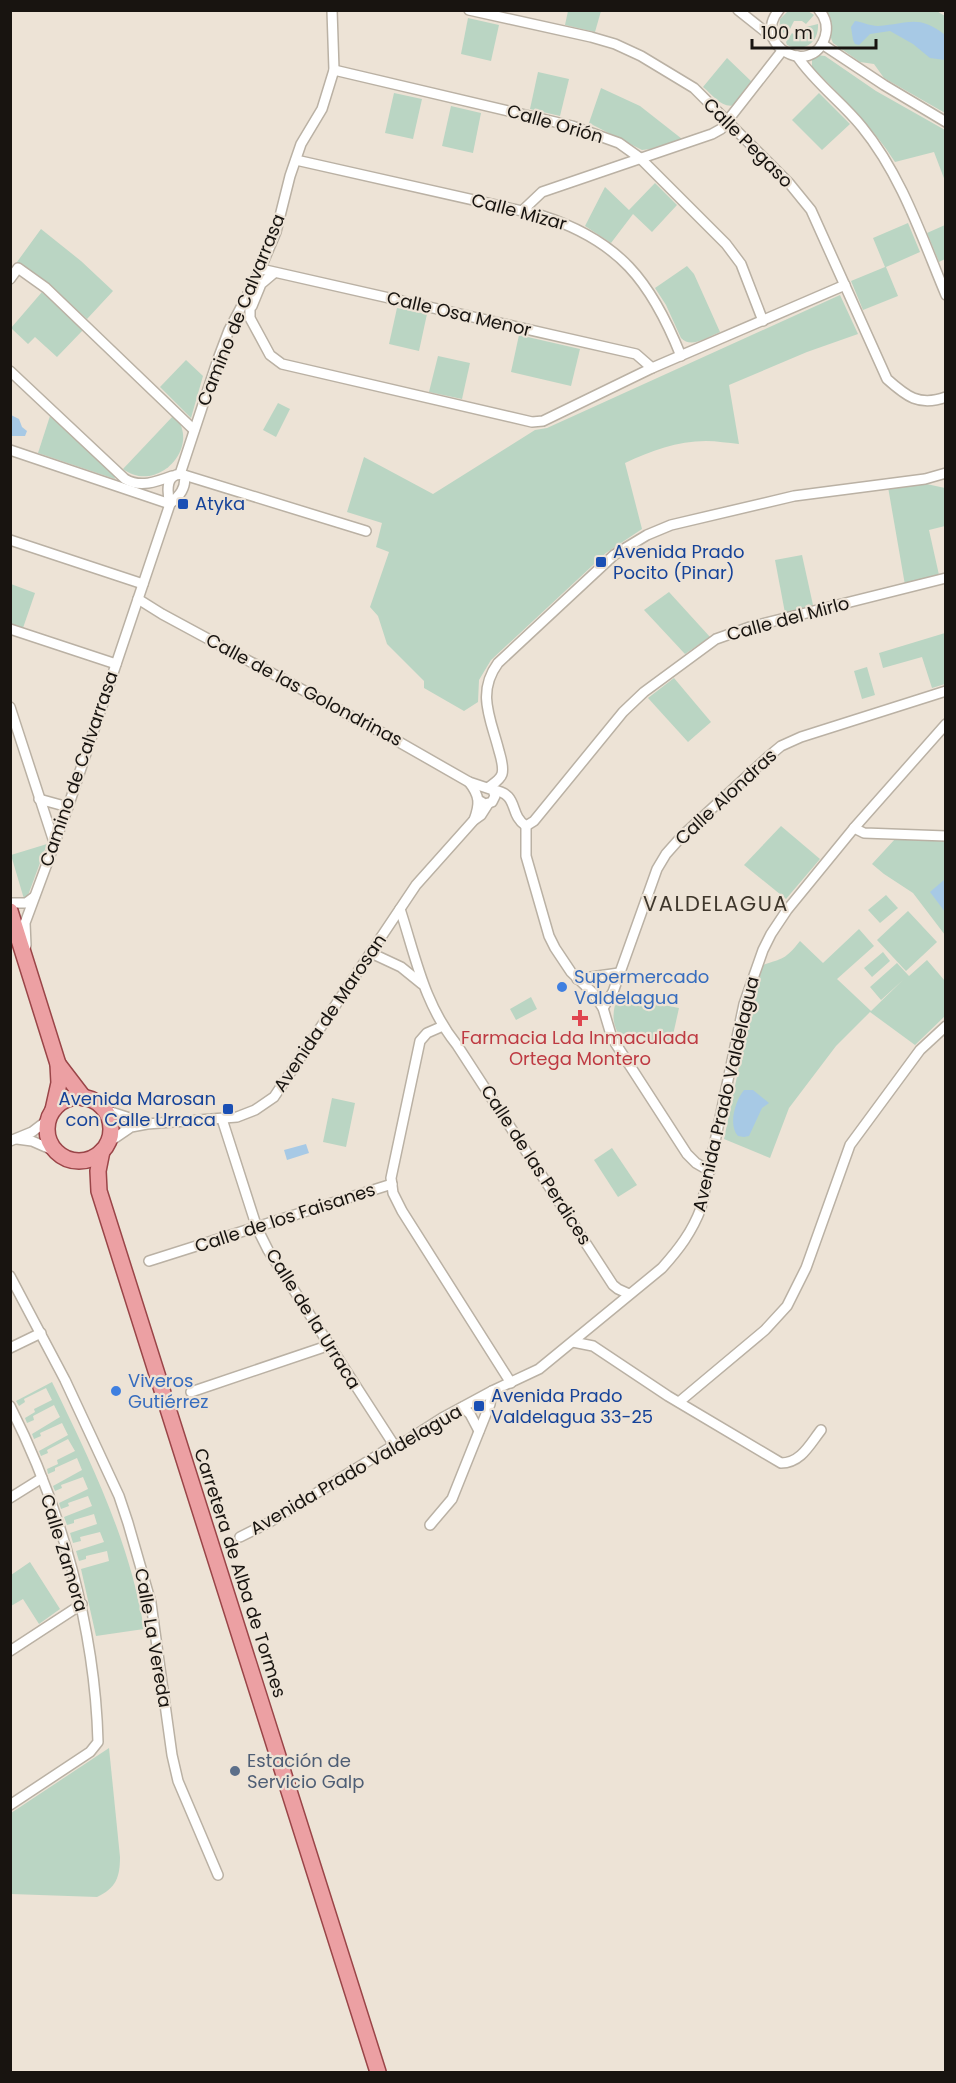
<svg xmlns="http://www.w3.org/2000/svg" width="956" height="2083" font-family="Poppins,sans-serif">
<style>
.green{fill:#bad5c3}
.water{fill:#a7c9e5}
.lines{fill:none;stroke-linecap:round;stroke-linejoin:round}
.minor-casing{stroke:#bab1a4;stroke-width:12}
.primary-casing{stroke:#9a4548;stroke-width:18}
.minor{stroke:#fff;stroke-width:9}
.primary{stroke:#eca0a3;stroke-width:15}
.transit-dot{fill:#1a4fb4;stroke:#ede3d6;stroke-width:2}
.shop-dot{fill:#3f7fe0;stroke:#ede3d6;stroke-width:2}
.health-dot{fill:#e0444e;stroke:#ede3d6;stroke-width:2}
.service-dot{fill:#5c6f8a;stroke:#ede3d6;stroke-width:2}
.labels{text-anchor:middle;stroke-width:4.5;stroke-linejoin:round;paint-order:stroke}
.street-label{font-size:18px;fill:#181410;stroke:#ede3d6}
.transit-label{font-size:18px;fill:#164399;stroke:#ede3d6;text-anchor:start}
.shop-label{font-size:18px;fill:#366cbe;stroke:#ede3d6;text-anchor:start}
.health-label{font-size:18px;fill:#be3a42;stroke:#ede3d6}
.service-label{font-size:18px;fill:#4e5e75;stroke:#ede3d6;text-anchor:start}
.quarter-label{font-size:21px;letter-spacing:1.5px;fill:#3f372c;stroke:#ede3d6}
</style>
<rect width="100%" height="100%" fill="#ede3d6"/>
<g class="green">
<path d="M935 10 945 16V113L884 78 874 64 860 62 833 43C828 34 832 21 826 11Z"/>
<path d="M568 11H601L595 32 565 25Z"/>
<path d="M788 11H808L814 15 806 24 802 21H794L790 29 779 35 780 19Z"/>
<path d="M468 18 499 25 491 61 461 54Z"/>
<path d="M818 24C819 43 804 53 787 45L786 42 792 33C796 37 800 37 805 33L806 27Z"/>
<path d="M816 55 825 56 876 91 945 130V181L934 152 895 162C872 126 842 97 812 67V59Z"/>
<path d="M727 58 752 82 735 105C722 109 713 95 703 87Z"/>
<path d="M538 72 569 79 560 116 530 109Z"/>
<path d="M601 88 640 106 682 139 650 149 642 150 589 123Z"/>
<path d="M394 93 422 99 413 139 385 133Z"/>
<path d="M819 93 850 124 822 150 792 120Z"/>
<path d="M451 106 481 113 473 153 442 146Z"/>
<path d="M655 183 677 205 652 232 633 214 611 243 585 226 605 187 629 210Z"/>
<path d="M908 223 920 252 886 267 898 296 863 310 851 281 885 267 873 238Z"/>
<path d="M945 225V259L939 262 927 233Z"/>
<path d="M41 229 81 261 113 291 87 319 50 285 17 262Z"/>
<path d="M687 266 694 274 720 332C708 337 691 349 681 338L666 305 655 288Z"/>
<path d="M42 292 83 330 57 357 35 337 28 344 11 328Z"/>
<path d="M840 295 858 334 807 352 729 385 739 444C728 443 717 441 706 441 677 441 651 451 625 463L642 529 606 553 491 660 479 680 478 702 464 711 424 688V681L387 644 378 616 370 607 389 552 376 547 382 523 347 512 364 457 433 494 535 430 547 428Z"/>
<path d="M397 308 427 314 419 351 389 344Z"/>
<path d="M519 335 580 349 571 386 511 372Z"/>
<path d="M438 356 470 363 462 399 429 392Z"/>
<path d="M186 360 203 376 191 418 160 387Z"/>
<path d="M278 403 290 409 276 437 263 430Z"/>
<path d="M174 415C203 446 157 495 123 469Z"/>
<path d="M50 416 114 475 115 479 38 453Z"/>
<path d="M922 483 945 488V526L929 530 939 575 905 585 888 487Z"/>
<path d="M802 555 813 605 785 613 775 560Z"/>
<path d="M11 584 35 593 23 628 11 624Z"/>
<path d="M669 592 710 637 685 654 644 610Z"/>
<path d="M945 633V684L932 688 922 657 883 668 879 653Z"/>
<path d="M867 667 875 695 862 699 854 671Z"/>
<path d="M674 678 711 722 688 742 648 698Z"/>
<path d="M781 826 820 859 786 899 744 865Z"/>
<path d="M896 838 945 840V935L913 893 884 874 872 864Z"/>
<path d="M47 844 27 898 24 899 11 855Z"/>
<path d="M886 895 898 908 880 923 868 910Z"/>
<path d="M908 911 937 942 906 971 877 940Z"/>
<path d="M859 929 874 946 837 979 871 1011 903 980 881 1000 870 987 897 963 909 976 927 960 945 981V1016L915 1045 870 1012 836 1046 789 1108 770 1158 724 1139 752 1004 763 965C783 958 785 960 800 941L823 963Z"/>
<path d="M883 952 890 961 872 977 864 968Z"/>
<path d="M618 996 679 1008 671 1044 618 1033C611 1021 613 1008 618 996Z"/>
<path d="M531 997 537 1009 516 1020 510 1009Z"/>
<path d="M332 1098 355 1103 346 1147 323 1142Z"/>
<path d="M612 1148 637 1185 618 1197 594 1160Z"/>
<path d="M52 1382C91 1462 130 1542 144 1629L96 1636 81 1569 109 1561 107 1551 86 1556V1559L79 1561 76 1551 104 1542 100 1532 80 1537 81 1541 73 1543 70 1533 97 1524 94 1514 74 1520V1523L67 1525 64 1517 92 1506 88 1496 68 1503 69 1506 61 1509 59 1503 88 1489 83 1477 61 1485 62 1488 55 1491 53 1486 82 1470 77 1458 55 1468V1471L48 1474 47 1469 58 1464 57 1460 75 1451 68 1439 47 1450 48 1453 41 1456 39 1451 68 1435 62 1423 40 1433 41 1436 34 1439 32 1434 60 1417 54 1405 33 1416 34 1420 27 1423 25 1418 35 1412 34 1409 52 1400 46 1388 24 1399 25 1402 19 1406 16 1401Z"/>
<path d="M30 1562 60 1609 39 1624 23 1599 11 1606V1575Z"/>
<path d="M109 1748 120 1857C120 1877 116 1888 97 1897L11 1894V1813Z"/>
</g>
<g class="water">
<path d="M855 21C863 22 870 26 878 26 909 24 918 14 945 35V60L930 58 913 44 890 31 870 34 859 45 855 44 853 40 851 27Z"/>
<path d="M11 415 19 419 22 427 27 431 25 436H11Z"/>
<path d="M945 879V912L930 892Z"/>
<path d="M744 1090H753L769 1103 762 1108 749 1136 744 1137 738 1136C728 1125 735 1101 744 1090Z"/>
<path d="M306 1144 309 1153 287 1160 284 1150Z"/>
</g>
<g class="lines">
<g class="minor-casing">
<g id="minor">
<path d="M469 10 591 37 615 44 641 56 694 88 789 183 811 210 887 379C906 396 919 407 946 397"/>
<path d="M738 10 772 37"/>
<path d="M779 10C750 45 812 79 825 37 828 27 826 18 819 10"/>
<path d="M822 44 884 85 946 122"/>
<path d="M797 56C815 83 842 102 862 127 902 176 922 238 946 295"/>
<path d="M334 70 572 126 619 143 640 158 726 244 741 264 763 321"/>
<path d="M296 160 540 215C619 240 651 281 681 356"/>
<path d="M522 211 542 192 712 134 721 129 782 51"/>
<path d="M261 269 636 354 652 368"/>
<path d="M10 279 18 268 46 288 194 430"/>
<path d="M248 294 250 300V318L270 355 282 364 532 422 543 421 652 368 845 285"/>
<path d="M252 306 261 284 274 273"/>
<path d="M10 371 125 479C140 488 156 482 172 476"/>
<path d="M10 450 170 504"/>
<path d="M180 474 218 359 229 330 257 277 276 232 290 176 301 144 322 109 334 70 332 10"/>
<path d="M184 475 366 531"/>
<path d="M10 540 143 584"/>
<path d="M138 599 162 614 399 742 469 782 493 790 495 796 492 802 485 804 480 801"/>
<path d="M10 629 116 664"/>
<path d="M10 707 54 842"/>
<path d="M469 782C480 796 480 804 474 820"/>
<path d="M489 787C493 784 500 780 502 774 504 767 501 758 499 751 491 719 476 693 498 663L614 555 647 535 671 525 794 496 925 479 946 473"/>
<path d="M493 790C520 794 508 814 526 826"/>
<path d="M39 799 68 807"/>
<path d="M526 826 534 821 623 712 644 692 716 639 750 627 946 578"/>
<path d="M526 826V856L549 936 555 948 571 972 593 993 603 1008 612 1038 687 1154 696 1163 710 1171"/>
<path d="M854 828 864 833 946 836"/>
<path d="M10 903H26L34 897"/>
<path d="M400 909C416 958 424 1004 457 1045L613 1285 618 1289 629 1294"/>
<path d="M26 946 25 923 68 807 170 504C179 496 187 488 184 475 165 471 167 492 170 504"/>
<path d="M371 953 401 967 422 984"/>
<path d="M577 979 619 973"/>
<path d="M603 1008 613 992 657 869 666 854 682 836 769 756 781 746 801 737 946 691"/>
<path d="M443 1026 427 1033 420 1041 391 1178 393 1193 402 1211 511 1383"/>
<path d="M105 1110 145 1123"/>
<path d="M222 1119 257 1228 268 1250 394 1445"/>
<path d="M17 1139 32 1141 57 1152"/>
<path d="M10 1141 32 1132 49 1119"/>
<path d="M109 1142 131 1127 147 1124 237 1117 255 1110 274 1097 416 885 474 820 481 815 488 804"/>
<path d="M149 1261 392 1184"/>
<path d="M10 1276 65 1380 119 1496 128 1523 151 1603 172 1755 178 1781 218 1875"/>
<path d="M573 1342 593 1346 668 1396 781 1463C801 1463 810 1444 821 1430"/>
<path d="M10 1348 41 1333"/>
<path d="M191 1392 330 1345"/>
<path d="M679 1402 765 1330 787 1306 806 1268 850 1145 920 1050 946 1026"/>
<path d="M10 1406C61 1507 95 1628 98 1742L90 1752 10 1805"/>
<path d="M463 1407 470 1414 479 1431"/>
<path d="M10 1498 42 1478"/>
<path d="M430 1525 452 1499 490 1404 492 1391"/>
<path d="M240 1537 268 1523 394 1445 403 1443 442 1418 492 1391 539 1369 662 1268C679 1249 692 1232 701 1208L744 1004 763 950 771 934 787 910 854 828 946 724"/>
<path d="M10 1651 82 1604"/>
</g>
</g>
<g class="primary-casing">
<g id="primary">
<path d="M10 911 58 1064 59 1083 53 1110"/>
<path d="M58 1064 84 1098"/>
<circle cx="79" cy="1129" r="32"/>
<path d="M102 1151 98 1171 99 1191 378 2072"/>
</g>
</g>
<use href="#minor" class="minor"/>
<use href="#primary" class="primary"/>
</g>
<g class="transit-dot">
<rect x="177" y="498" width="12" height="12" rx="3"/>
<rect x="595" y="556" width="12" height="12" rx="3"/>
<rect x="222" y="1103" width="12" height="12" rx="3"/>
<rect x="473" y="1400" width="12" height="12" rx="3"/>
</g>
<g class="shop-dot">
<circle cx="562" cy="987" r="6"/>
<circle cx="116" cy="1391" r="6"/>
</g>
<path class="health-dot" d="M577 1009h6v6h6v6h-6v6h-6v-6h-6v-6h6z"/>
<circle class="service-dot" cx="235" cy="1771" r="6"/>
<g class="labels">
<g class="street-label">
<text transform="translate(555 124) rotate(16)" y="6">Calle Orión</text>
<text transform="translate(748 143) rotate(45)" y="6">Calle Pegaso</text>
<text transform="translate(519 212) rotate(15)" y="6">Calle Mizar</text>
<text transform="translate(241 310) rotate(-68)" y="6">Camino de Calvarrasa</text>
<text transform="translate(459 314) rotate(13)" y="6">Calle Osa Menor</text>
<text transform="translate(788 619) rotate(-15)" y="6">Calle del Mirlo</text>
<text transform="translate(304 690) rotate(28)" y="6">Calle de las Golondrinas</text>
<text transform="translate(79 769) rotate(-71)" y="6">Camino de Calvarrasa</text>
<text transform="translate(726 797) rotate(-43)" y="6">Calle Alondras</text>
<text transform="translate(330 1013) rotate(-56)" y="6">Avenida de Marosan</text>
<text transform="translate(726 1094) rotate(-77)" y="6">Avenida Prado Valdelagua</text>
<text transform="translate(536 1165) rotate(57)" y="6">Calle de las Perdices</text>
<text transform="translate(285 1218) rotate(-18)" y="6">Calle de los Faisanes</text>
<text transform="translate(313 1319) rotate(58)" y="6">Calle de la Urraca</text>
<text transform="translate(356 1470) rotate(-30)" y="6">Avenida Prado Valdelagua</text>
<text transform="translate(64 1553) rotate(73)" y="6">Calle Zamora</text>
<text transform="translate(240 1573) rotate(72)" y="6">Carretera de Alba de Tormes</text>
<text transform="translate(153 1638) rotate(80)" y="6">Calle La Vereda</text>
</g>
<g class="transit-label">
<text x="195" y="510">Atyka</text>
<text x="613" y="558">Avenida Prado<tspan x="613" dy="21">Pocito (Pinar)</tspan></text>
<text x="216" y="1105" text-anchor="end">Avenida Marosan<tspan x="216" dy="21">con Calle Urraca</tspan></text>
<text x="491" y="1402">Avenida Prado<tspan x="491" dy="21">Valdelagua 33-25</tspan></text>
</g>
<g class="shop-label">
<text x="574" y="983">Supermercado<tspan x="574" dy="21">Valdelagua</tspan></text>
<text x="128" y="1387">Viveros<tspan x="128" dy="21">Gutiérrez</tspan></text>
</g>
<g class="health-label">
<text x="580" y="1044">Farmacia Lda Inmaculada<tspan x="580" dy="21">Ortega Montero</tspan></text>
</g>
<g class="service-label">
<text x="247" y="1767">Estación de<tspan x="247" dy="21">Servicio Galp</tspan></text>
</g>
<g class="quarter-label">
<text x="716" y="911">VALDELAGUA</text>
</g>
</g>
<rect width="956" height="2083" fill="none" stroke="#181410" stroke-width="24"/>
<path d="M752 39v9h124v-9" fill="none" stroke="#181410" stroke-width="3"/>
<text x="761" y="39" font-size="18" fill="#181410" stroke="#ede3d6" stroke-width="4.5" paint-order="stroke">100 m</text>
</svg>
